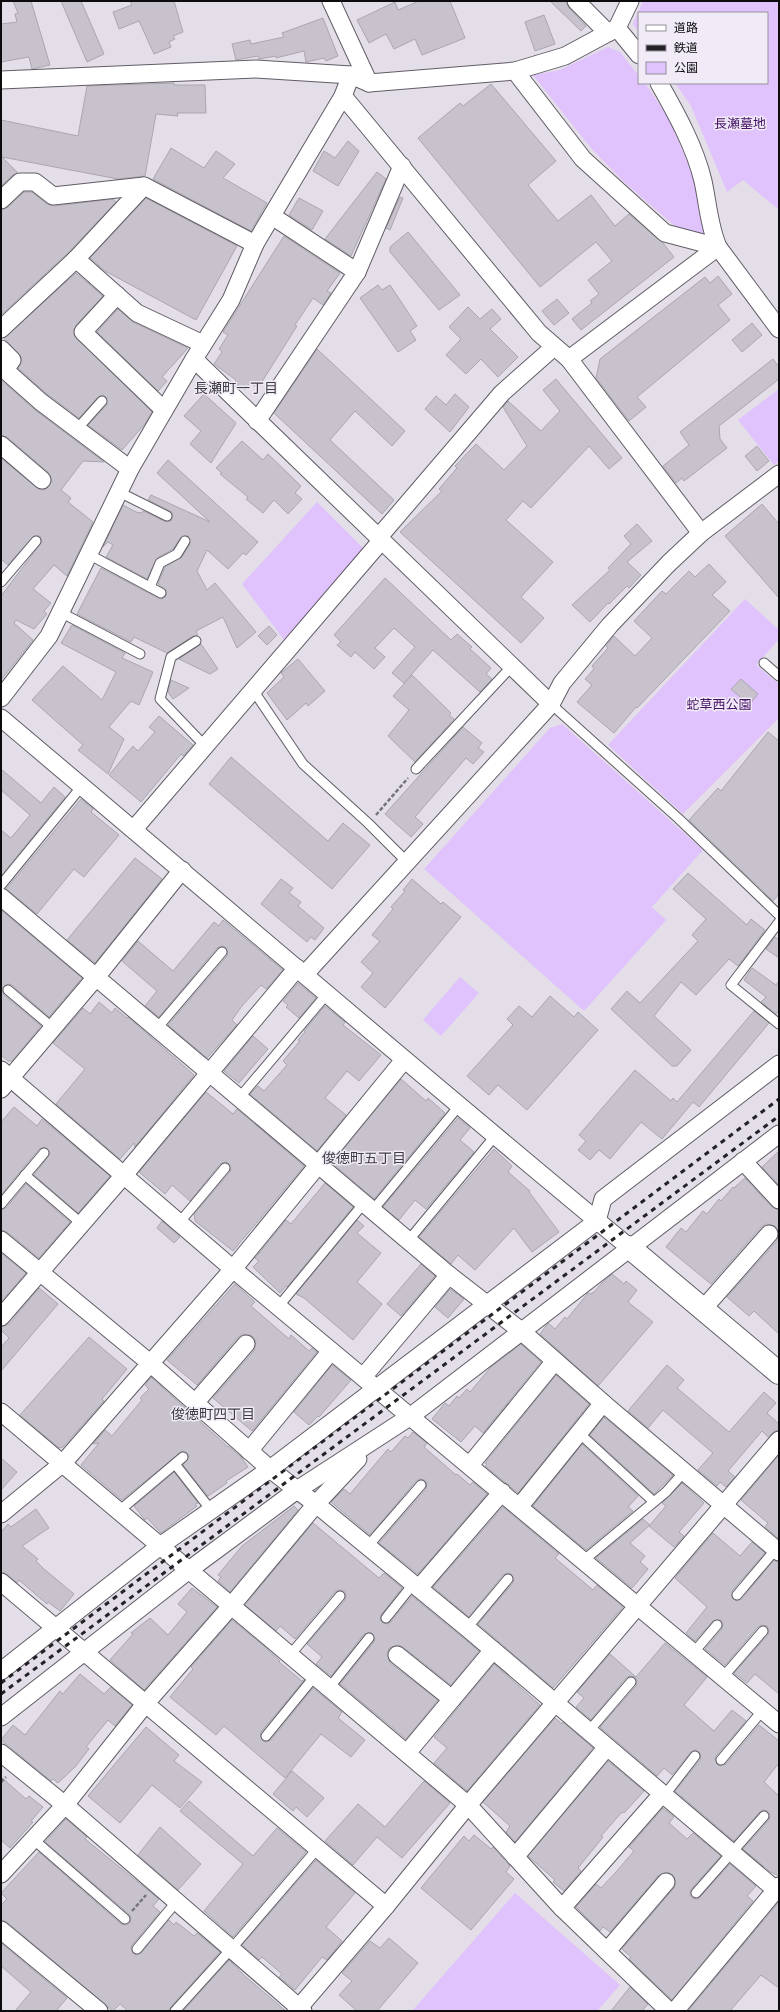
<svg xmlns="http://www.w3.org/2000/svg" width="780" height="2012" font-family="Poppins,'Noto Sans JP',sans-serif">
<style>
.green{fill:#e0c2fd}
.building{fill:#c7c2cc;stroke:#aba6b0}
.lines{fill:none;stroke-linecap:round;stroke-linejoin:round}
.service-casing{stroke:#615c65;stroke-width:11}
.minor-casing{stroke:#615c65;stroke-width:19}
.tertiary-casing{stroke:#615c65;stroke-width:24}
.path{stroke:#78747b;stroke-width:2.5;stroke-dasharray:4 2;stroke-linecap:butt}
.service{stroke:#fff;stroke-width:9}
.minor{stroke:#fff;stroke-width:17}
.tertiary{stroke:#fff;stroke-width:22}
.rail{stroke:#242226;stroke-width:3;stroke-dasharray:5 5;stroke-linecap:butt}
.labels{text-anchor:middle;stroke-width:3;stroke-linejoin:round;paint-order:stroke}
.park-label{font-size:13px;fill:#471368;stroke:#f0ebf6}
.neighbourhood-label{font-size:14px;fill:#403c44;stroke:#f0ebf6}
</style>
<rect width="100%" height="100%" fill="#e3dee8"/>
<g class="green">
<path d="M643 1H779V210L743 180 727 192 691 106 675 83H767V13H639V33L633 24Z"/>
<path d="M608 47 620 52 639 76V83H645L671 122 694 179 705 231 704 237 683 233 625 183 591 148 533 75 560 70Z"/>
<path d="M779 389V461L774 465 738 420Z"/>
<path d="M317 502 364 549 285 641 242 584Z"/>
<path d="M745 599 779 630V639L756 665 779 684V718L683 814 608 745Z"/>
<path d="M562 724 703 850 652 907 666 920 584 1011 424 869 550 728Z"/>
<path d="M460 977 479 993 441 1036 423 1020Z"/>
<path d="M515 1893 620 1985 597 2011H412Z"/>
</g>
<g class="building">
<path d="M13 1H31L50 65 32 69 29 57 1 62V24L17 22 15 14 18 13Z"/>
<path d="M61 1H81L104 54 87 62Z"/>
<path d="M130 1H174L183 32 173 36 175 39 169 42 171 47 154 54 139 21 119 29 113 12 132 5Z"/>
<path d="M419 1H450L465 38 422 55 415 39 394 49 386 34 369 43 357 20 395 2 398 10Z"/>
<path d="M550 1H566L569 8 586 26 581 31Z"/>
<path d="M544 15 555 44 535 51 525 22Z"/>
<path d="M323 18 338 56 326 61 324 58 306 62 304 51 276 58V56L259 59 258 56 236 60 232 44 250 40 251 44 284 37 282 33Z"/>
<path d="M174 83V85H205L206 113H177L178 116 156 114 145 176 118 179 2 157 18 173 13 175 1 186V120L78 136 87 86Z"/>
<path d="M491 84 556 161 528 185 558 221 591 195 615 226 629 214 663 243 674 257 581 330 572 319 592 303 590 301 599 294 588 280 612 261 596 242 540 287 418 138 460 103 463 106Z"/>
<path d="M348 141 359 151 338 186 313 171 324 151 335 158Z"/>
<path d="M171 148 204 168 216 151 235 164 223 178 267 203 251 231 153 179Z"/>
<path d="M377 172 386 179 351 256 325 239Z"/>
<path d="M24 192H32L47 204 54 206 113 199 116 202 69 252 1 315V210L8 207Z"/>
<path d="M400 197 403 198 390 230 386 228Z"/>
<path d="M146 198 237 246 196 320 105 271 90 258Z"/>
<path d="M299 198 323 211 312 230 289 215Z"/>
<path d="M408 232 460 295 439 310 390 252V247Z"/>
<path d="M284 236 340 273 327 291 331 293 323 305 313 298 295 325 297 326 258 388 250 383 245 390 235 383 236 380 214 364 222 352 219 349 228 335 223 332Z"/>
<path d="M76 273 103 296 76 325 74 335 152 412 144 425 122 450 88 425 107 405 106 397 103 395 98 397 79 418 47 394 18 368 22 362 21 357 4 338Z"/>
<path d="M718 276 732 294 718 305 730 320 637 397 646 407 629 421 596 378 600 359 705 277 710 283Z"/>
<path d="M378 285 382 290 390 285 417 326 410 331 416 340 398 352 360 298Z"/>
<path d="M557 299 569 313 554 325 542 311Z"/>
<path d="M468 307 480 319 492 309 501 319 490 329 518 357 498 377 481 359 466 374 446 355 461 339 449 327Z"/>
<path d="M118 309 133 322 188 348 162 377 167 381 158 391 97 332Z"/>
<path d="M752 323 762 335 742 352 732 340Z"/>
<path d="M317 349 405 431 392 446 355 411 330 440 394 500 382 514 274 413Z"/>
<path d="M773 359 779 367V379L719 426 720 439 727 448 684 481 682 478 676 483 663 466 689 445 680 432Z"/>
<path d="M556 379 622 458 609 469 589 446 531 508 523 501 506 520 553 562 521 597 544 618 521 643 400 532 442 491 439 489 457 468 455 466 476 444 504 470 527 446 503 407 508 401 541 431 560 411 543 390Z"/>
<path d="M1 380 35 410 104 462 83 461 61 490 71 498 68 502 93 522 67 576 54 565 33 589 51 603 44 611 47 614 34 629 16 620 14 623 33 640 1 680V596L42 542 40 536H34L8 565 1 559V458L40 490 46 489 52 481 48 472 7 437 1 435Z"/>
<path d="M204 394 236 423 211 463 190 444 201 431 184 416Z"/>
<path d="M455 394 469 407 450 432 425 409 436 396 446 405Z"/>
<path d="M242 441 263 460 268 454 301 486 295 493 302 499 288 514 274 500 263 513 246 499 248 497 220 474 222 473 216 468Z"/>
<path d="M757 446 769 461 757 471 745 456Z"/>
<path d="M168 460 258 542 246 555 243 553 228 569 207 550 197 571 207 590 215 583 256 632 237 648 223 617 196 631 198 636H193L167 653 134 637 131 642 77 614 101 568 158 598 162 599 166 596V590L158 584 165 567 182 557 190 544 188 536H182L173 549 157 558 147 579 106 557 113 545 108 542 103 547 123 505 136 512 142 513 143 511 164 521H171L173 516 172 512 148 500 151 495 210 522 157 473Z"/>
<path d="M762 504 779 524V598L725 536Z"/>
<path d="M637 524 652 541 627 562 641 575 629 588 627 586 609 604 608 603 590 622 572 605 610 570 608 568 631 544 624 536Z"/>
<path d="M709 564 726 582 712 595 730 611 637 708 636 707 614 733 577 702 592 685 585 679 594 669 592 666 608 648 606 646 614 636 635 656 652 638 634 621 662 591 666 594 689 571 695 577Z"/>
<path d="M385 578 451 640 457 634 472 647 470 649 491 668 486 674 492 679 480 692 433 650 404 683 392 673 415 647 394 628 375 648 385 657 374 669 355 652 351 657 337 645 341 642 334 635Z"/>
<path d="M72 625 125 653 122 658 153 672 139 705 131 701 109 727 124 739 108 774 78 750 83 745 32 700 63 666 102 700 116 672 61 643Z"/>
<path d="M269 626 277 635 267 645 258 636Z"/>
<path d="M201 644 218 669 210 674 179 659Z"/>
<path d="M298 659 325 691 308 706 306 703 287 720 267 693 284 677 281 673Z"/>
<path d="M412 675 451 713 449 715 454 719 415 762 388 736 409 710 393 696Z"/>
<path d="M741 679 758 694 749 705 731 689Z"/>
<path d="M171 680 189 688 173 699 168 692Z"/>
<path d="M159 716 193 745 183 756 181 754 141 802 109 775 133 746 138 751 155 732 149 727Z"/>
<path d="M463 727 482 743 478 748 484 752 473 764 466 758 415 817 423 824 411 837 385 814Z"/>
<path d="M768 732 779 741V894L773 901 689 820 718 788 721 791Z"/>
<path d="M231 757 328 841 343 823 370 845 332 889 209 784Z"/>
<path d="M1 769 41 803 54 787 65 797 1 876V830L11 838 30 815 1 790Z"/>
<path d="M81 799 93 809 91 812 119 835 84 877 74 869 37 914 6 889Z"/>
<path d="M135 858 162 879 95 963 67 940Z"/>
<path d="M688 873 747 925 751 919 765 930 738 966 729 959 696 995 681 982 654 1016 691 1050 677 1066H672L611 1009 627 991 640 1003 698 941 692 935 706 919 673 889Z"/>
<path d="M281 879 293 888 289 893 301 902 298 906 324 928 315 940 311 937 307 942 261 904Z"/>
<path d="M412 879 441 904 443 902 461 917 385 1008 361 987 373 973 361 962 380 941 372 935 393 909 391 907 405 891 403 890Z"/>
<path d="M1 910 82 978 49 1017 12 985 9 984 4 986 2 989 4 995 41 1026 12 1061H8L1 1055Z"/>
<path d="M223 920 283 970 266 989 261 985 242 1006 232 1020 237 1025 207 1058 168 1025 227 956 228 953 226 948 223 946 217 948 159 1017 145 1006 157 991 122 961 138 941 173 971 214 922 219 926Z"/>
<path d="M775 937 779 940V958L766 949Z"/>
<path d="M752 968 776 985 779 981V1011L776 1014 761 1002 766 997 744 980Z"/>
<path d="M298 983 316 998 299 1018 286 1007 288 1005 283 1001Z"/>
<path d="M550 996 574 1017 578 1012 598 1030 527 1110 498 1085 489 1095 467 1076 513 1025 507 1019 519 1006 532 1017Z"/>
<path d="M99 1002 112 1013 115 1008 127 1018 128 1017 194 1075 135 1147 134 1143 120 1159 56 1104 85 1069 53 1043 83 1008 90 1014Z"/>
<path d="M325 1006 345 1022 343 1025 381 1055 359 1081 347 1071 325 1098 346 1115 317 1151 250 1094 258 1086 264 1091 287 1065 283 1061 300 1041 298 1040 305 1032 304 1031Z"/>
<path d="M754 1011 769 1023 699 1107 693 1102 662 1139 641 1122 610 1159 599 1150 590 1160 578 1150 586 1141 579 1135 635 1070 671 1101 673 1098 677 1102Z"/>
<path d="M253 1036 268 1049 239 1083 224 1071Z"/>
<path d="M401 1079 426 1101 428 1098 445 1113 374 1199 332 1163Z"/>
<path d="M206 1092 233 1114 237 1109 304 1166 233 1251 195 1221 194 1214 230 1172 231 1169 229 1164 226 1162 220 1164 190 1201 172 1185 165 1194 139 1172Z"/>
<path d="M14 1107 37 1126 42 1119 110 1176 78 1213 34 1175 50 1154 49 1151 45 1147 39 1149 1 1195V1122Z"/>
<path d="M458 1118 470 1128 460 1140 474 1152 426 1209 415 1200 399 1220 383 1207Z"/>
<path d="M494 1149 512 1166 508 1172 530 1191 529 1192 559 1232 532 1252 514 1228 475 1270 458 1255 451 1264 419 1237Z"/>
<path d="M779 1151V1185L762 1167Z"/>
<path d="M745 1178 772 1207 779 1210V1334L754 1311 749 1316 727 1297 777 1241 779 1231 775 1226 766 1224 761 1227 711 1284 666 1247 681 1228 686 1232 703 1211 707 1214 719 1199 721 1201 733 1187 734 1188Z"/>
<path d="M325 1183 353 1207 287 1287 286 1286 280 1293 253 1267 259 1261 255 1258 286 1220 291 1224Z"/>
<path d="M26 1184 70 1222 39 1258 7 1232 1 1230V1210L6 1208Z"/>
<path d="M357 1220 364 1226 357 1233 381 1253 357 1282 382 1304 353 1340 304 1298 296 1294Z"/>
<path d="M162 1221 180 1237 174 1243 157 1228Z"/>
<path d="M1 1253 26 1273 1 1302Z"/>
<path d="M421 1264 435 1276 401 1316 387 1304Z"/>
<path d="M612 1274 624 1284 626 1281 637 1290 628 1302 653 1322 598 1386 540 1334 548 1323 555 1329 565 1317 567 1319 588 1293 590 1294 594 1292 602 1283Z"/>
<path d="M235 1284 255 1302 251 1306 289 1339 291 1335 309 1351 312 1348 317 1352 252 1431 213 1398 254 1351 256 1341 252 1336 243 1334 238 1337 197 1385 167 1360Z"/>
<path d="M39 1288 58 1304 1 1371V1347L9 1338 1 1330V1327L9 1324Z"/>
<path d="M450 1289 464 1299 448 1318 435 1307Z"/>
<path d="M89 1337 127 1369 102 1399 104 1401 63 1447 59 1448 20 1415Z"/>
<path d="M521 1344 541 1362 483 1433 475 1426 461 1442 432 1419 445 1403 449 1406 457 1396 459 1398 467 1389 470 1392 491 1367Z"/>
<path d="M332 1365 351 1380 319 1417 318 1416 309 1425 294 1412Z"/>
<path d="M667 1365 684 1380 677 1388 729 1432 764 1392 776 1403 767 1413 779 1424V1430L775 1431 768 1437 762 1431 728 1471 735 1477 726 1487 720 1482 717 1486 698 1470 713 1453 663 1410 648 1428 628 1411Z"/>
<path d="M556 1375 589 1404 518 1493 485 1466 487 1464 485 1463Z"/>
<path d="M151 1377 228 1447V1446L241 1457 248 1467 226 1481 227 1483 208 1496 183 1465 189 1456 187 1453 182 1451 122 1500 81 1465 99 1443 93 1444 105 1430 112 1436 142 1400 140 1398 149 1389 145 1385Z"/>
<path d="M604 1417 673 1475 654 1494 590 1435Z"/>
<path d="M413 1432 427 1443 424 1447 456 1475 457 1474 470 1485 473 1482 487 1494 418 1574 379 1543 426 1489 427 1483 425 1480 419 1479 416 1481 370 1535 331 1502 344 1489 350 1494 388 1449 391 1452 405 1436 408 1438Z"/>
<path d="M582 1444 638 1496 628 1507 633 1511 586 1550 533 1506Z"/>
<path d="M779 1455V1538H778L765 1527 768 1523 741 1500Z"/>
<path d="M1 1458 17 1472 1 1490Z"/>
<path d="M174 1472 198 1503 195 1504 197 1506 161 1533 147 1518 145 1520 134 1506Z"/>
<path d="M682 1483 704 1503 679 1532 684 1536 674 1547 649 1526 666 1506 662 1503Z"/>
<path d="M294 1506 298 1510 230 1592 218 1581 221 1577 218 1575 242 1546Z"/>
<path d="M503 1507 559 1554 555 1558 593 1590 597 1585 623 1607 553 1688 478 1624 513 1583 514 1580 512 1575 509 1573 503 1575 469 1617 433 1587Z"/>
<path d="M36 1509 49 1528 22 1546 38 1559 36 1561 44 1569 74 1594 60 1611 48 1602 47 1604 19 1580 17 1583 7 1574 1 1572V1532L8 1524 11 1527Z"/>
<path d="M643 1519 650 1525 630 1543 645 1556 640 1562 648 1569 632 1588 596 1558Z"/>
<path d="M313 1523 379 1578 384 1573 402 1588 381 1615 380 1620 383 1623 388 1624 391 1622 412 1596 479 1651 451 1685 403 1647 398 1645 389 1648 387 1654 390 1663 438 1700 406 1739 340 1684 374 1642 375 1639 373 1634 370 1632 364 1634 331 1676 316 1664 322 1657 307 1644 345 1600 346 1594 344 1591 338 1590 335 1592 295 1639 280 1626 276 1631 245 1605Z"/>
<path d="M713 1533 740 1556 752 1542 765 1553 732 1591V1597L736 1601 742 1599 774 1560 779 1563V1694L755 1674 747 1683 734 1673 768 1635 769 1629 767 1626 761 1625 758 1627 725 1665 705 1649 722 1629 723 1623 721 1620 713 1621 695 1641 686 1633 707 1607 675 1578Z"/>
<path d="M192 1588 217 1607 144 1690 110 1660 133 1634 131 1633 150 1618 168 1635 187 1612 178 1604Z"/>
<path d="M232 1620 264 1646 280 1661 279 1662 302 1681 304 1680 261 1732 260 1735 262 1740 265 1742 271 1740 313 1688 342 1712 338 1718 365 1740 351 1757 321 1734 285 1778 224 1726 216 1735 170 1697 193 1669 191 1667Z"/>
<path d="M665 1643 707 1677 684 1705 714 1731 732 1710 746 1721 716 1756 715 1759 717 1764 720 1766 726 1764 759 1725 779 1741V1763L764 1782 779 1796V1876L769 1871 743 1849 769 1820 770 1814 768 1811 762 1810 760 1812 734 1841 675 1791 700 1760 701 1756 699 1752 695 1750 691 1752 672 1775 664 1768 657 1776 600 1727 636 1686 637 1680 635 1677 629 1676 626 1678 591 1720 576 1707 584 1698 577 1692 610 1654 636 1677Z"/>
<path d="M494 1664 540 1705 467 1791 434 1763 447 1748 434 1737Z"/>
<path d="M80 1674 104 1694 111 1687 132 1705 115 1726 108 1720 86 1747 89 1749 75 1767 58 1783 53 1779 51 1781 1 1740 13 1725 25 1735 60 1691 63 1694Z"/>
<path d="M555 1718 562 1724 563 1722 593 1748 515 1842 506 1832 510 1826 483 1802Z"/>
<path d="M146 1727 179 1755 174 1761 202 1782 180 1808 152 1785 120 1823 88 1796Z"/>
<path d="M608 1761 644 1791 624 1813 622 1812 601 1836 603 1837 578 1868 581 1871 564 1891 553 1882 555 1880 528 1856Z"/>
<path d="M292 1771 324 1798 307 1817 296 1807 293 1811 273 1794Z"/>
<path d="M1 1777 26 1799 29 1796 43 1807 31 1821 33 1822 10 1848 1 1840Z"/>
<path d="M424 1781 450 1803 402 1858 377 1837 353 1865 325 1841 358 1804 385 1827Z"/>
<path d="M189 1801 253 1856 277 1828 306 1852 233 1937 204 1911 243 1864 180 1811Z"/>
<path d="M663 1808 674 1817 669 1823 687 1839 693 1833 721 1856 691 1889 690 1895 692 1898 698 1899 700 1897 730 1864 756 1886 747 1896 753 1901 672 2000 629 1959 631 1957 622 1949 674 1888 676 1883 673 1875 667 1872 658 1876 610 1932 603 1927 600 1931 576 1907 596 1884 601 1888 616 1872 634 1851 629 1847Z"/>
<path d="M66 1819 87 1837 85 1839 159 1899 153 1906 160 1912 132 1945 131 1948 133 1953 136 1955 141 1953 169 1920 174 1925 176 1922 194 1936 197 1933 220 1952 171 2007 169 2011H128L120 2004 113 2011 7 1922 1 1920V1905L7 1899 1 1893 39 1852 121 1924 127 1925 130 1923 131 1917 129 1914 45 1842Z"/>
<path d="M160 1827 201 1864 178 1890 138 1855Z"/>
<path d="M474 1835 491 1849 493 1847 510 1866 506 1872 514 1879 471 1930 421 1888 464 1836 469 1841Z"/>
<path d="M316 1860 355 1893 326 1927 342 1941 327 1960 322 1957 295 1990 279 1977 282 1974 262 1957 259 1960 242 1945Z"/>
<path d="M779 1902V1988L761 1975 730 2011H688Z"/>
<path d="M389 1938 418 1963 377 2011H357L339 1995 352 1981 342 1973 370 1941 380 1948Z"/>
<path d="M1 1943 67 1998 56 2011H15L31 1992 1 1966Z"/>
<path d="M229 1960 246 1977 286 2011H183Z"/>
<path d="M630 1987 648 2004 642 2011H611Z"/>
</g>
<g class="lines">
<g class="service-casing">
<g id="service">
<path d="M77 429 102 401"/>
<path d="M119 492 167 516"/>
<path d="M88 554 161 593"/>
<path d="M1 582 36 541"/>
<path d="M150 587 160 563 177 554 185 541"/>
<path d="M60 612 140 654"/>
<path d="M196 641 171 657 160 699 205 746"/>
<path d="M764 663 779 676"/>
<path d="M253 690 303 764 368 823 407 862"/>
<path d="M551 704 679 819 779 915"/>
<path d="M416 769 512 666"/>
<path d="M1 885 82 786"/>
<path d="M779 922 731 985 779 1024"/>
<path d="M8 990 53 1028"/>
<path d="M158 1027 222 952"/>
<path d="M240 1097 327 994"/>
<path d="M25 1175 82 1224"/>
<path d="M1 1204 44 1153"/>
<path d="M372 1211 459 1106"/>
<path d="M179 1223 225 1168"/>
<path d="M408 1241 495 1136"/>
<path d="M278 1307 364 1203"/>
<path d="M579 1433 654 1502"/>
<path d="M175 1464 211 1510"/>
<path d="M119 1511 183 1457"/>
<path d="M368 1546 421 1485"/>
<path d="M584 1560 666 1492 684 1472"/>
<path d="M737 1595 776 1549"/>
<path d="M386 1618 414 1583"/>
<path d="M467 1628 508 1579"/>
<path d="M694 1652 717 1625"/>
<path d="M290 1655 340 1596"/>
<path d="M723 1677 763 1631"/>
<path d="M329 1688 369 1638"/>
<path d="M588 1732 631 1682"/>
<path d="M266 1736 315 1676"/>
<path d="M721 1760 763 1710"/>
<path d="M664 1796 695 1756"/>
<path d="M33 1839 125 1919"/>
<path d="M696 1893 764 1816"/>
<path d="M137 1949 177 1901"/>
<path d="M175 2011 232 1948 318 1848"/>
</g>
</g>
<g class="minor-casing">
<g id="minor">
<path d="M331 1 369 83"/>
<path d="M576 1 608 33"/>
<path d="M617 28 639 55"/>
<path d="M515 71 583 159 665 233 718 247"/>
<path d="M1 80 256 69 351 75 369 83 515 71 565 56 617 28 630 1"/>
<path d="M659 83C676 113 695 147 703 181 708 204 709 226 718 247L779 329"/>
<path d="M343 96 539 333 569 359 701 533"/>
<path d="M1 200 20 182H35L53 196 144 186 255 244"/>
<path d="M272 216 357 272"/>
<path d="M76 259 137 313 203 344"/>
<path d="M117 295 83 332 164 410"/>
<path d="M1 329 76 259 144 186"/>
<path d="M1 349 12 360 5 370 41 402 130 469"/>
<path d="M194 359 551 704"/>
<path d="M569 359 718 247"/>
<path d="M257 421 357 272 402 166"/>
<path d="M1 445 42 480"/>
<path d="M378 538 502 393 554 347"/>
<path d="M1 698 49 636 130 469 194 359 231 300 255 244 343 96 351 75"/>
<path d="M1 718C210 894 418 1073 629 1247"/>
<path d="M134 829 381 541"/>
<path d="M1 897 449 1275 520 1330 603 1403 520 1506"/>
<path d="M305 974 551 704 562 683 610 625 669 563 701 533 779 474"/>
<path d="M1 1070 233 1269 779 1724"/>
<path d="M1 1089 97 976 182 870"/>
<path d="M743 1161 779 1200"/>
<path d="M1 1240 150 1363 270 1469 297 1490 189 1570 1 1717"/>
<path d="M703 1309 769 1234"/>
<path d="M1 1317 124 1175 297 968"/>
<path d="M363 1377 449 1275"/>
<path d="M195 1403 246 1344"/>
<path d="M603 1403 779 1552"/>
<path d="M1 1412 468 1805 562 1908 669 2011"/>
<path d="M249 1451 331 1351"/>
<path d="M358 1459 316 1504 467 1628 776 1890"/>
<path d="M470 1465 555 1361"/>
<path d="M1 1514 63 1463 233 1269 404 1060"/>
<path d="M1 1582 386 1906"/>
<path d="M419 1588 502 1492"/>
<path d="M397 1655 452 1699"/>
<path d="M1 1671 160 1546 270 1469 597 1221 603 1199 779 1064"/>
<path d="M1 1753 65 1805 303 2011"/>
<path d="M407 1753 493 1650"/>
<path d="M515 1857 607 1747"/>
<path d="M1 1874 65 1805 146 1703 232 1605 316 1504 297 1490 411 1416 779 1134"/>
<path d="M562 1908 662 1794"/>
<path d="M1 1930 99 2011"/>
<path d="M607 1951 666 1882"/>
<path d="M296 2011 386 1906 468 1805 779 1440"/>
<path d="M675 2011 779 1886"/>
</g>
</g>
<g class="tertiary-casing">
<path id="tertiary" d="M629 1247 779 1373"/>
</g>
<g class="path">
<path d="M376 815 408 778"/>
<path d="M1 1782 6 1777"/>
<path d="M132 1911 146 1895"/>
</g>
<use href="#service" class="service"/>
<use href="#minor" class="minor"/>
<use href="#tertiary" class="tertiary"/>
<g class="rail">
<path d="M1 1683 779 1099"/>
<path d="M1 1694 779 1116"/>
</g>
</g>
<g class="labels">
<g class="park-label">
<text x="740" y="128">長瀬墓地</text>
<text x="719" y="709">蛇草西公園</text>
</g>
<g class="neighbourhood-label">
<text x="236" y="393">長瀬町一丁目</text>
<text x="364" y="1163">俊徳町五丁目</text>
<text x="213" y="1419">俊徳町四丁目</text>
</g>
</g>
<rect width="780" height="2012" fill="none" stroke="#0d0b0e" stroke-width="4"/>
<rect x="638" y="12" width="130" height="72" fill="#f0ebf6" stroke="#959199"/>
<rect x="646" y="25" width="20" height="6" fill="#ffffff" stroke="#959199"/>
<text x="674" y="32" font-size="12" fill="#0d0b0e">道路</text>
<rect x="646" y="45" width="20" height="6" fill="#242226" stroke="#959199"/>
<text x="674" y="52" font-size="12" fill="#0d0b0e">鉄道</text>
<rect x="646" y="62" width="20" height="12" fill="#e0c2fd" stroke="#959199"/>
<text x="674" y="72" font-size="12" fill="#0d0b0e">公園</text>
</svg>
